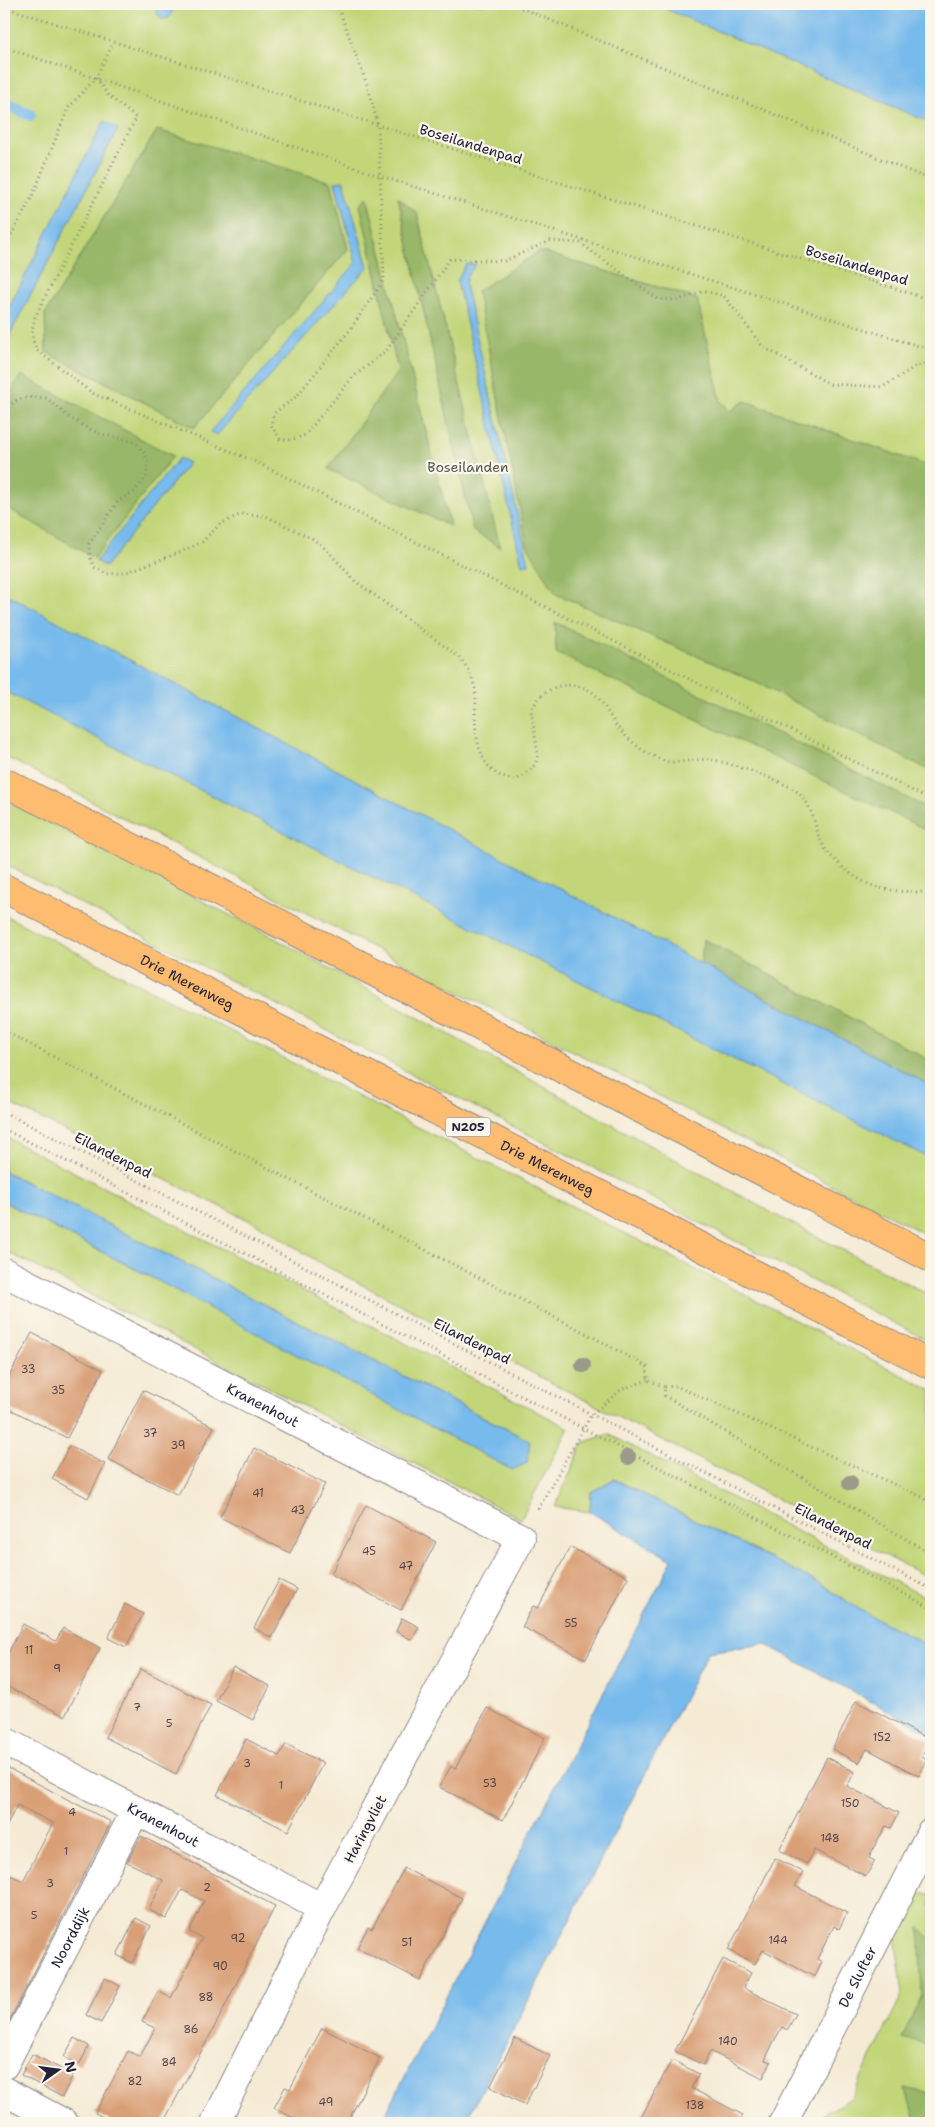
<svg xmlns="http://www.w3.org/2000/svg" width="935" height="2127" font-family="'Shantell Sans',sans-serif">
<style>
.green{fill:#c2d679;stroke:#727c5a}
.forest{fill:#99b769;stroke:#5e6c52}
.water{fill:#77baec;stroke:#4c6e94}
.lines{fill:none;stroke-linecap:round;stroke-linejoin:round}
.stream{stroke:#77baec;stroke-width:12}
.building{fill:#d99f76}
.minor-casing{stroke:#8c8688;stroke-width:30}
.trunk-casing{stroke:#8c8688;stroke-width:30}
.path{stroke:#8c8688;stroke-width:3;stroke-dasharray:1 4;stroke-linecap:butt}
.minor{stroke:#fff;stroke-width:28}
.trunk{stroke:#febc70;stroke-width:28}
.tree{fill:#9b9a8b}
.labels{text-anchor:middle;stroke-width:4.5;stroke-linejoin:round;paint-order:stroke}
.number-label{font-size:11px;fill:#50414a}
.shield{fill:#fbf7ec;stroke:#636270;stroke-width:1}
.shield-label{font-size:12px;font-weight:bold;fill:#22223b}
.street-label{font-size:14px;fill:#22223b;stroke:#fbf7ec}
.park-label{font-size:14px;fill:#52584e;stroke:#fbf7ec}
</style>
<rect width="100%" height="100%" fill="#fbf7ec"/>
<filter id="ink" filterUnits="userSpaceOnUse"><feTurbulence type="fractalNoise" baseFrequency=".02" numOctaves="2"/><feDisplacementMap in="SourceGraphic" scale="10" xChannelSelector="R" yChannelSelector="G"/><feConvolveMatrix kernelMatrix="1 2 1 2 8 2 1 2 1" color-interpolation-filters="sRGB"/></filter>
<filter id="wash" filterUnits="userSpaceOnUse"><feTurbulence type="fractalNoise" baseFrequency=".0096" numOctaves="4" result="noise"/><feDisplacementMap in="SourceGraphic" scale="20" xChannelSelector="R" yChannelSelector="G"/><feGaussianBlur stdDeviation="1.12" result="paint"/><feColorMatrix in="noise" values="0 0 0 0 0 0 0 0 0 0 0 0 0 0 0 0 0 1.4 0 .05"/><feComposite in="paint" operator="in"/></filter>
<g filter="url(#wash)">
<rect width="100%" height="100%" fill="#f5ebd5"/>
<g class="green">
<path d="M4 4H931V1237L4 756Z"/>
<path d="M4 800 269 935 774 1214 931 1296V1342L4 864Z"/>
<path d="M4 915 931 1390V1579L320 1263 265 1228 4 1101Z"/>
<path d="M4 1136 569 1428 521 1519 4 1250V1202L147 1275 530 1441 4 1171Z"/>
<path d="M608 1434 931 1600V1646L865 1613 819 1583 614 1479 591 1492 590 1512 555 1507 583 1443Z"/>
<path d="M919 1893 931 1895V2123H809L851 2098 903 1993 895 1936Z"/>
</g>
<g class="forest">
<path d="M157 130 331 182 348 249 194 428 46 352 45 314Z"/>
<path d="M367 197 450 526 328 469 398 371 360 205Z"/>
<path d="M398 197 417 213 500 547 473 531Z"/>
<path d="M540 251 697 299 721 401 730 411 745 401 931 467V771L749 679 556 594 527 545 477 291Z"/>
<path d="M21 375 173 456 94 558 4 506V404Z"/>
<path d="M555 622 931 810V832L556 653Z"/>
<path d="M703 939 931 1061V1086L701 964Z"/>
<path d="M919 1927 931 1939V2045L902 2038 922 1995Z"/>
<path d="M905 2088 931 2094V2123H916Z"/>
</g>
<g class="water">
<path d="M159 4H176L169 18 161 19 156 11Z"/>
<path d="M654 4H931V123Z"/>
<path d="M104 121 118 129 4 346V317Z"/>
<path d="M344 181 368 267 217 435 210 432 356 263 335 182Z"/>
<path d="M466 264H476L467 276 465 284 529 564 522 565 457 281Z"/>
<path d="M179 458 189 463 105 567 96 561Z"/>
<path d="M4 593 931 1086V1159L4 691Z"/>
<path d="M4 1171 530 1441 527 1463 512 1470 147 1275 4 1202Z"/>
<path d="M614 1479 819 1583 865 1613 931 1646V1734L765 1644 708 1652 465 2123H381L672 1560 590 1512 591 1492Z"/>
</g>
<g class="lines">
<path class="stream" d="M4 103 30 115"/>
</g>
<g id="blocks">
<g class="building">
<path d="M32 1333 103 1370 67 1438 4 1406V1386Z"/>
<path d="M143 1390 214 1427 178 1495 108 1459Z"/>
<path d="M69 1446 105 1464 88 1498 52 1479Z"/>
<path d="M254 1448 325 1484 290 1553 220 1517Z"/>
<path d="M366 1505 436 1542 401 1610 331 1574Z"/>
<path d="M570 1547 628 1577 586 1659 522 1627 533 1606 538 1608Z"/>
<path d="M279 1580 297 1589 272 1638 254 1628Z"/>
<path d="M125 1604 143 1614 126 1647 108 1638Z"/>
<path d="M402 1618 419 1627 412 1640 396 1631Z"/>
<path d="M23 1624 56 1641 63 1628 100 1648 65 1716 4 1685V1661Z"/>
<path d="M233 1667 270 1686 253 1720 216 1701Z"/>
<path d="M141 1669 211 1705 176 1774 105 1737Z"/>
<path d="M856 1701 930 1740 922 1757 927 1760 919 1776 867 1749 859 1763 832 1749Z"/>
<path d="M487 1708 545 1738 503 1820 439 1787 451 1766 455 1769Z"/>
<path d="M246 1739 279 1756 286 1744 323 1763 288 1831 217 1795Z"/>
<path d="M827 1757 855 1772 847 1786 899 1813 891 1828 886 1826 877 1841 869 1858 875 1861 866 1876 814 1850 807 1864 779 1850Z"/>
<path d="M4 1766 111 1822 5 2029 4 1919 6 1915 4 1913V1888L10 1875 23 1881 53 1823 17 1805 4 1831Z"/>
<path d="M141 1836 275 1906 217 2022 163 2123H114L95 2113 128 2051 140 2057 155 2028 142 2022 158 1991 171 1998 202 1938 189 1932 204 1901 182 1890 166 1919 149 1910 163 1880 127 1862Z"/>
<path d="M775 1858 803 1872 795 1886 847 1913 839 1929 834 1926 817 1959 822 1962 815 1977 763 1950 755 1964 728 1950Z"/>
<path d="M404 1868 462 1898 420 1980 357 1948 368 1927 372 1929Z"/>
<path d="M136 1918 151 1926 132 1963 117 1955Z"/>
<path d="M723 1959 751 1973 743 1988 796 2014 787 2030 782 2027 773 2043 765 2060 771 2062 763 2078 710 2051 703 2065 675 2051Z"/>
<path d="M105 1978 120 1986 101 2023 86 2015Z"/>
<path d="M322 2028 380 2058 347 2123H304L274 2108 285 2087 290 2089Z"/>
<path d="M74 2038 89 2046 79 2065 64 2057Z"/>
<path d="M515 2038 550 2056 525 2105 490 2087Z"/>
<path d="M32 2054 73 2075 62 2097 21 2075Z"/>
<path d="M672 2060 699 2074 691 2088 743 2115 739 2123H638Z"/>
</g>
</g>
</g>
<g filter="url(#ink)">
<use href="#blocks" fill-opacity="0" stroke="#8c8688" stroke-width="1"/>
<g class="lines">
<g class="minor-casing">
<g id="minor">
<path id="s1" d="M4 1272 521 1538 322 1908 215 2123"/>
<path id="s2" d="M4 1741 322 1908"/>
<path id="s3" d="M4 2065 136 1810"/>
<path d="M4 2091 64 2123"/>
<path id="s4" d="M783 2123 931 1832"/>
</g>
</g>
<g class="trunk-casing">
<g id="trunk">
<path d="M4 782 931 1258"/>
<path id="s5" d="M4 888 931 1365"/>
</g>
</g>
<g class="path">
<path d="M337 4 369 90 378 126 384 280 349 331 297 396 274 413 271 425 280 439 291 440 305 435 353 377 386 351 450 259 504 261 550 241 580 243 658 299 678 300 705 291 724 296 763 347 830 384 883 387 916 366 931 363"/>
<path d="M512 4 931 180"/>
<path d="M4 7 931 300"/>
<path d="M4 47 380 176 931 350"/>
<path d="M96 78 108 95 136 118 35 317C32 330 30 339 38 351L92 393 256 462 931 800"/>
<path d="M4 248 33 195 68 108 96 78 113 43"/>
<path d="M4 410 14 402 23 398 35 397 46 398 70 418 86 427 100 434 133 441 138 445 145 454 147 460V476L134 492 118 501 89 544 90 557 94 567 107 574 124 573 176 554 202 542 220 524 241 514 266 516 313 539 327 550 355 581 459 657C467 666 472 677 475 688 477 697 475 707 475 716 476 745 482 777 516 780 527 774 537 767 538 754L531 710C541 692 556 682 577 686 602 690 605 713 620 730 629 740 641 750 653 756 676 769 689 757 712 760 728 762 779 780 793 789 809 799 814 818 818 834 822 846 829 854 837 862 867 891 891 892 931 892"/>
<path d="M4 1031 595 1338 647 1367 648 1380 664 1387"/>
<path d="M4 1112 931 1589"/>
<path d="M4 1129 931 1608"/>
<path d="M931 1501 676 1386 664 1387 665 1396 931 1554"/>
<path d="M538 1509 591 1415 622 1389 648 1380"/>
</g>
<use href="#minor" class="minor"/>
<use href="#trunk" class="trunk"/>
</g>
<g class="tree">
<circle cx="583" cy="1365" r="8"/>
<circle cx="628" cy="1457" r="8"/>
<circle cx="850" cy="1483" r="8"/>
</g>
</g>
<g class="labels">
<g class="number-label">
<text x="28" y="1373">33</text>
<text x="58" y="1394">35</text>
<text x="150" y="1437">37</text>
<text x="178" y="1449">39</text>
<text x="258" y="1497">41</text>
<text x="298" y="1514">43</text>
<text x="369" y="1555">45</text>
<text x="406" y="1570">47</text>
<text x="571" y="1627">55</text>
<text x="29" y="1654">11</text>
<text x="57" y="1672">9</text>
<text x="137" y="1711">7</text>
<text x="169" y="1727">5</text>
<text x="882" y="1741">152</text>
<text x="247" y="1767">3</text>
<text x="490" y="1787">53</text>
<text x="281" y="1789">1</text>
<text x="850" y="1807">150</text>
<text x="72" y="1816">4</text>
<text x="830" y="1842">148</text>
<text x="66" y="1855">1</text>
<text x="50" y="1887">3</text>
<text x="207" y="1891">2</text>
<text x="34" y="1919">5</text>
<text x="238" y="1942">92</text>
<text x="778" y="1944">144</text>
<text x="407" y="1946">51</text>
<text x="220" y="1970">90</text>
<text x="206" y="2001">88</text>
<text x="191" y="2033">86</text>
<text x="728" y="2045">140</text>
<text x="169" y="2066">84</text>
<text x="135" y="2085">82</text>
<text x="326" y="2106">49</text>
<text x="695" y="2109">138</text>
</g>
<rect class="shield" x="445.5" y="1117.5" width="45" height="19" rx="4"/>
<g class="shield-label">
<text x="468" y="1131">N205</text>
</g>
<g class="street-label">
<text transform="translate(471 144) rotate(17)" y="5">Boseilandenpad</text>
<text transform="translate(857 265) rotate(17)" y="5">Boseilandenpad</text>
<text dy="5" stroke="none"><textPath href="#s5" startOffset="206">Drie Merenweg</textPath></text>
<text transform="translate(113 1155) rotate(27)" y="5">Eilandenpad</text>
<text dy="5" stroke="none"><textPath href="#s5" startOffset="611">Drie Merenweg</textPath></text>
<text transform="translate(472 1341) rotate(27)" y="5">Eilandenpad</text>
<text dy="5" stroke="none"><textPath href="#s1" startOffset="291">Kranenhout</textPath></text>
<text transform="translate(833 1526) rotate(27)" y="5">Eilandenpad</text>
<text dy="5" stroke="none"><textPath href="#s2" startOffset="180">Kranenhout</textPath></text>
<text transform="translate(365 1829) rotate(-62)" y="5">Haringvliet</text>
<text dy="5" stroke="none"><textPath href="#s3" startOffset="144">Noorddijk</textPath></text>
<text dy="5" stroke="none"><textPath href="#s4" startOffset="164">De Slufter</textPath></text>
</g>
<g class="park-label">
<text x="468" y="472">Boseilanden</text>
</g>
</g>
<rect width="935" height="2127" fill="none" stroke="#fbf7ec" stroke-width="20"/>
<g transform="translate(58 2070) rotate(76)" stroke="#fbf7ec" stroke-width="4" paint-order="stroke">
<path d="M0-4L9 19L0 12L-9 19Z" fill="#22223b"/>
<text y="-8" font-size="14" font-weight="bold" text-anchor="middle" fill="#22223b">N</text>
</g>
</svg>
